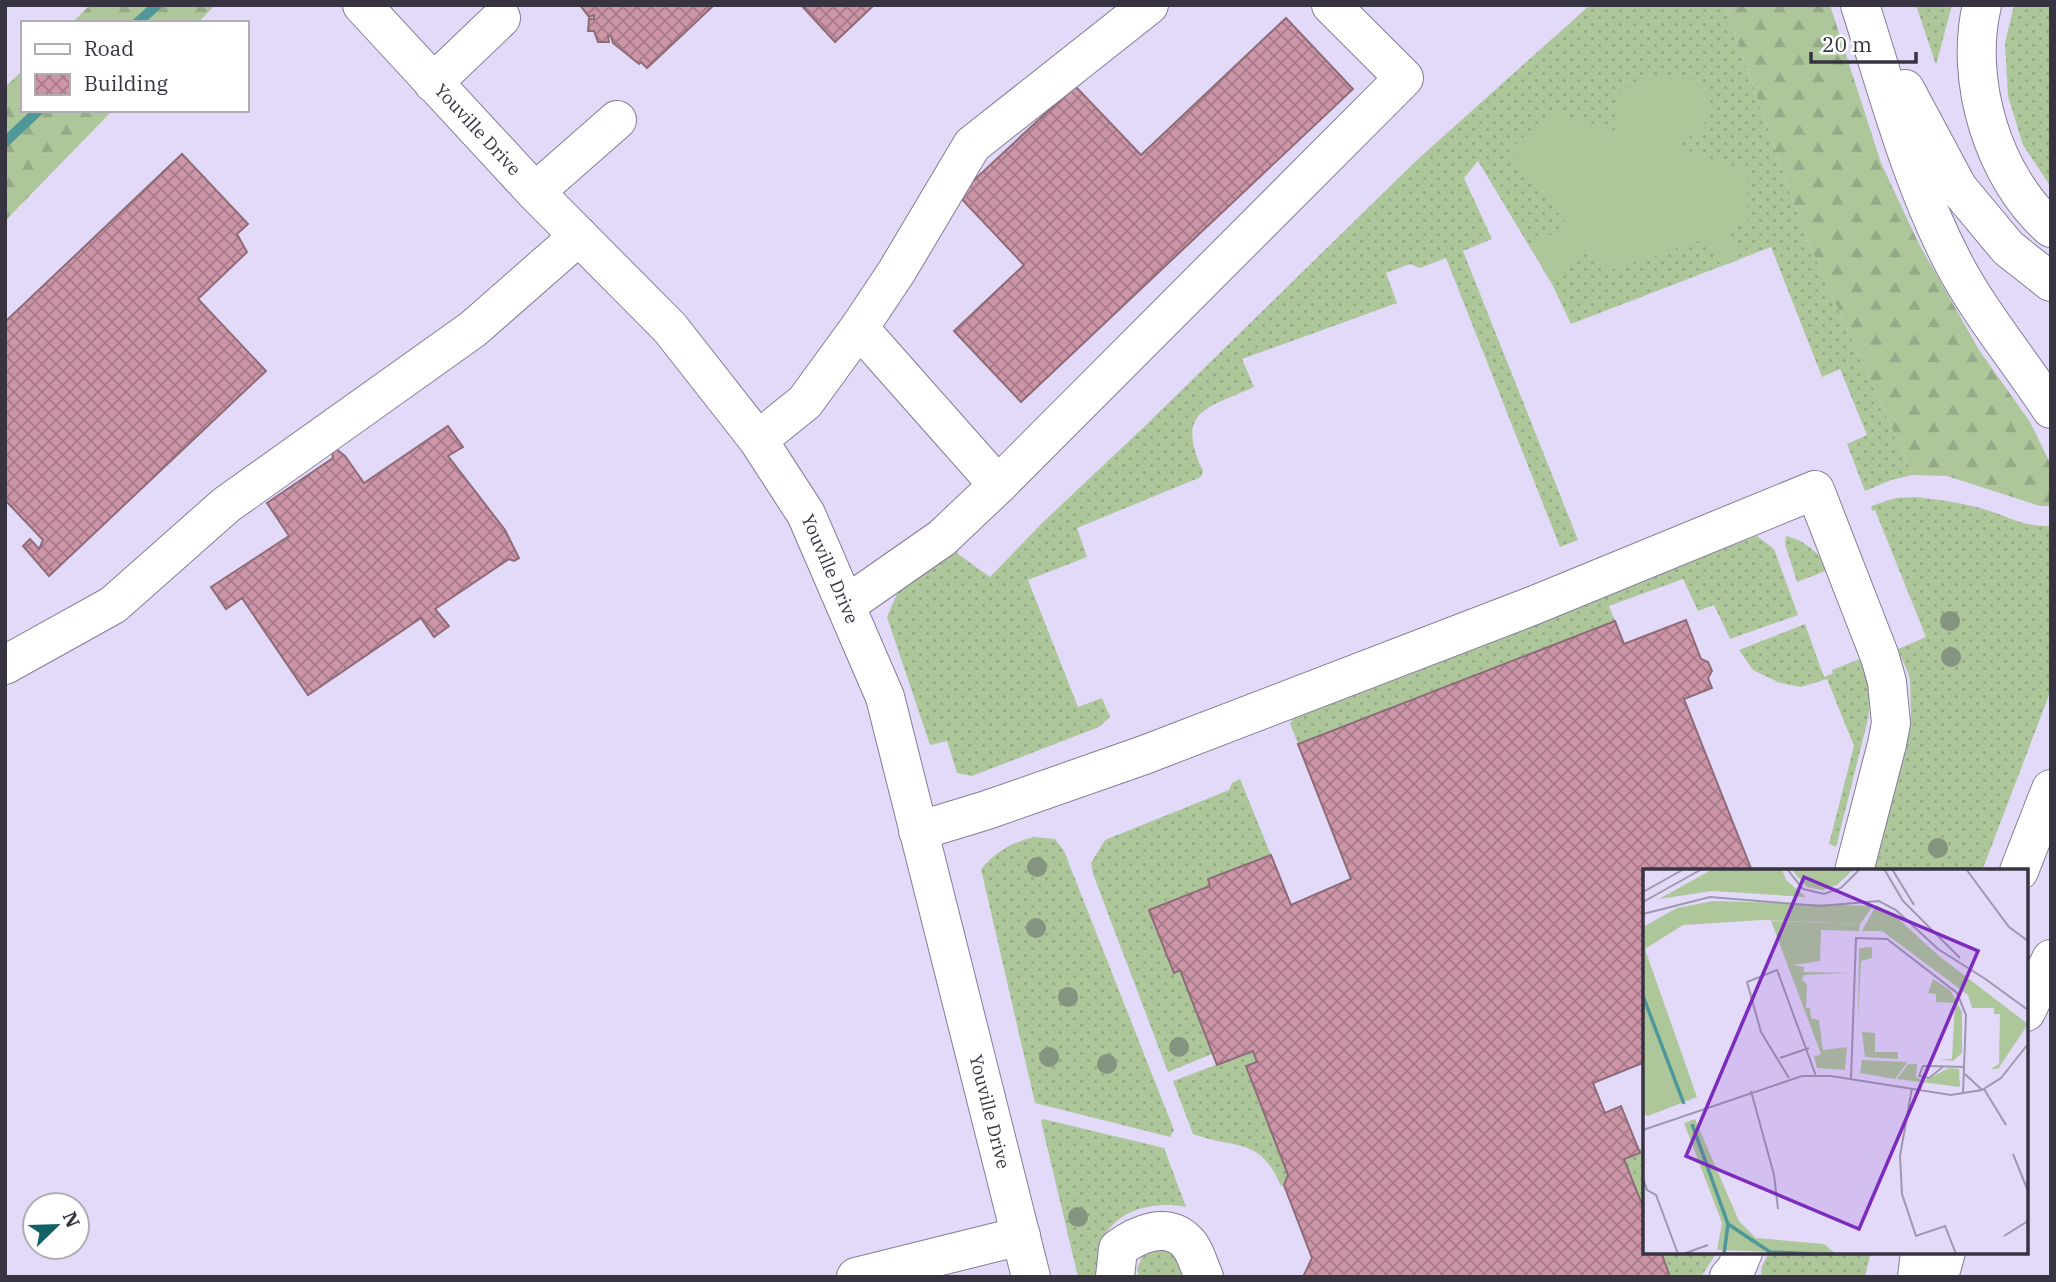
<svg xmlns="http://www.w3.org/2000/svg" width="2056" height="1282" font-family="'IBM Plex Serif',serif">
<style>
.grass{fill:url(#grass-dots)}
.forest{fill:url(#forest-firs)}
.pitch{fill:#adc79b}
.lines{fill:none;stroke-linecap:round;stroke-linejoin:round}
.stream{stroke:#4f9799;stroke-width:10}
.building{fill:url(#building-cross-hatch);stroke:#8e6c77;stroke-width:2}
.minor-casing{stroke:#857c99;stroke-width:40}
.major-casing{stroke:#857c99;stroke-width:40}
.highway-casing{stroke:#857c99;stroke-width:40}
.minor{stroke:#fff;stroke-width:38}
.major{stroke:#fff;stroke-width:38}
.highway{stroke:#fff;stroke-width:38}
.tree{fill:#85947e}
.labels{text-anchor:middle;stroke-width:6;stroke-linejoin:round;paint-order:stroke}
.street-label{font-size:18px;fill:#373340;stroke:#fff}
.inset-river{fill:none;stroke:#4f9799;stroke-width:3.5}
.inset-road{fill:none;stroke:#9e97b0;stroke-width:2}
.view{fill:#7b2cbf;fill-opacity:0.15;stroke:#7b2cbf;stroke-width:3.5}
.inset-edge{fill:none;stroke:#373340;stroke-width:3.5}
</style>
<defs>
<pattern id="grass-dots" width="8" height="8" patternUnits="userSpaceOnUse" patternTransform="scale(1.75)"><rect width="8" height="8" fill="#adc79b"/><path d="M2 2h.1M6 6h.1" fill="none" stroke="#95ab87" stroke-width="1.8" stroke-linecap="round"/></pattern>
<pattern id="forest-firs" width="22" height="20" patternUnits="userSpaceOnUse" patternTransform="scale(1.75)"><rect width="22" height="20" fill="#adc79b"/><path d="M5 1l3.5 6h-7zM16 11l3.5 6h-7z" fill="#95ab87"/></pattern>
<pattern id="building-cross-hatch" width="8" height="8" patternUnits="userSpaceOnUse" patternTransform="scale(1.75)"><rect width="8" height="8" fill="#cd95a8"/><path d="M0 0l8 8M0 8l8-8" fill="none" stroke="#a77a8a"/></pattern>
</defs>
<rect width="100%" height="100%" fill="#e3dafa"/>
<g class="grass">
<path d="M1590 5H1725L1805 235 1913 475 1891 480 1865 491 1847 444 1867 435 1840 369 1822 377 1771 247 1571 324 1552 284 1478 161 1464 178 1492 239 1463 251 1578 540 1560 547 1446 258 1420 268 1410 264 1386 273 1397 303 1242 359 1254 387C1205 409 1175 411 1203 471L1201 477 1077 528 1087 557 1028 580 1078 707 1102 698 1110 717 1099 727 972 776 957 773 947 741 930 745 887 617 899 589 957 544 958 554 990 577 1041 524 1146 425 1418 159Z"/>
<path d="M1916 5H1952L1936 65Z"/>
<path d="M2014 5H2051V187L2023 145 2008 96 2005 43Z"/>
<path d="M1916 497C1940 500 1964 503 1987 510 2011 518 2025 527 2051 526V690L1982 871H1873L1911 715 1910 678 1898 649 1926 637 1875 510 1872 511 1871 506 1896 498Z"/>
<path d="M1757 536 1774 549 1798 615 1730 639 1714 605 1698 611 1683 579 1609 606 1615 621 1298 744 1290 723 1299 712Z"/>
<path d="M1786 536C1804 540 1820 553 1828 570L1797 582 1785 544Z"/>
<path d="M1805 624 1824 677 1833 673 1832 670 1862 658C1870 677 1871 698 1868 719L1836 847 1829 844 1854 746 1827 679 1801 687 1780 683 1753 670 1739 650Z"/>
<path d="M1240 779 1271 855 1208 879 1210 886 1149 910 1174 972 1180 970 1212 1054 1168 1072 1093 874 1091 863 1105 840 1229 790 1232 783Z"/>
<path d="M1034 837 1055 839 1064 851 1174 1130 1170 1137 1035 1103 981 869C995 852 1013 842 1034 837Z"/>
<path d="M1253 1051 1257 1062 1246 1067 1288 1175 1284 1185 1281 1186C1260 1136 1236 1150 1193 1134L1173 1081Z"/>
<path d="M1043 1119 1164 1148 1186 1207C1138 1198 1091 1221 1098 1277H1078L1041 1121Z"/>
<path d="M1645 1147V1212L1624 1159 1639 1153 1638 1150Z"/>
<path d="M1171 1246 1190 1277H1139L1137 1269 1143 1254Z"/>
<path d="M1661 1252H1717L1701 1277H1670Z"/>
<path d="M1769 1252H1871L1865 1277H1761L1762 1266Z"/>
</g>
<g class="forest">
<path d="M90 5H215L198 23H72Z"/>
<path d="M1725 5H1830L1881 163 1918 242 1979 350 2030 422 2051 465V506H2040L1947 476 1913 475 1805 235Z"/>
<path d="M23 70V110H113L5 221V87Z"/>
</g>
<path class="pitch" d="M1677 77C1713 80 1721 116 1692 136L1681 137 1677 147 1747 171V222L1728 231 1739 260 1721 266 1708 238 1611 270 1588 249 1552 284 1532 249 1566 223 1509 150 1553 112 1615 131C1618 123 1614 118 1615 110 1618 77 1652 79 1677 77Z"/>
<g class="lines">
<g class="stream">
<path d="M137 23 157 5"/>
<path d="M5 142 39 110"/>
</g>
</g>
<g class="building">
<path d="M580 5H714L647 68 641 62 639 64 613 43 611 36H608L609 42H598L594 31H588L589 19H594V15L589 17Z"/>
<path d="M801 5H874L835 42Z"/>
<path d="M1286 18 1353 89 1021 402 954 331 1024 265 958 195 1075 86 1141 155Z"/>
<path d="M182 154 248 224 237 234 247 252 198 299 266 371 49 576 23 546 30 539 39 549 43 540 5 500V322Z"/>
<path d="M448 426 463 447 448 456 505 530 519 558 514 561 509 559 435 609 449 626 434 637 421 618 308 695 242 598 226 609 211 587 289 536 267 503 333 458 332 452 336 449 345 456 364 483Z"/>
<path d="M1686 620 1701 659 1708 662 1712 671 1708 678 1712 688 1684 699 1752 871H1645V1062L1593 1083 1605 1113 1621 1106 1640 1153 1624 1159 1645 1212V1252H1661L1670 1277H1303L1312 1258 1284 1185 1288 1175 1246 1066 1257 1062 1253 1051 1217 1065 1180 970 1174 973 1149 910 1210 886 1208 879 1271 855 1291 905 1351 879 1298 744 1615 621 1624 644Z"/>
</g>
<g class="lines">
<g class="minor-casing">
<g id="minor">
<path id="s1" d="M362 5 535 192 670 328 758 440 806 514 885 697 1031 1277"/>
<path d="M433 83 501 18"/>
<path d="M535 192 617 120"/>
<path d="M859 328 998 485"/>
<path d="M758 440 805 402 859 328 897 271 972 145 1149 5"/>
<path d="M846 605 942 538 998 485 1404 78 1331 5"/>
<path d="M5 665 113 605 226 505 473 329 579 236"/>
<path d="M918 831 987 810 1144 755 1532 606 1815 490 1880 657 1887 682 1891 723 1887 744 1854 871"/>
<path d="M856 1277 1021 1236"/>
<path d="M1115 1277 1118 1249C1137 1234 1167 1221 1187 1242 1195 1250 1199 1266 1204 1277"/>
<path d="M1729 1277 1736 1269 1743 1252"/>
</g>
</g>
<g class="major-casing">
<g id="major">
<path d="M2026 1012 2051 959"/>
<path d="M1939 1277 1946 1252"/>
</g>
</g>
<g class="highway-casing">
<g id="highway">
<path d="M1860 5C1888 92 1911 181 1953 262 1980 314 2019 360 2051 409"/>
<path d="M1982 5C1964 80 1993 177 2051 228"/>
<path d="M1905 89 1958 188 2008 248 2051 282"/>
<path d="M2019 871 2051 789"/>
<path d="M1917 1277 1920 1252"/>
</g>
</g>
<use href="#minor" class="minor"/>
<use href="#major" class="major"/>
<use href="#highway" class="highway"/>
</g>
<g class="tree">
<circle cx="1950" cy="621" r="10"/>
<circle cx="1951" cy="657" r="10"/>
<circle cx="1938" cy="848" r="10"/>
<circle cx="1037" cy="867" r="10"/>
<circle cx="1036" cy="928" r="10"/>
<circle cx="1068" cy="997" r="10"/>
<circle cx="1179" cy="1047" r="10"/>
<circle cx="1049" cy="1057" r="10"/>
<circle cx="1107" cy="1064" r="10"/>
<circle cx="1078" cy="1217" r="10"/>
</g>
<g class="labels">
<g class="street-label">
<text dy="6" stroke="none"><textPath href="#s1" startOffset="170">Youville Drive</textPath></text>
<text dy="6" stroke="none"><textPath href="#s1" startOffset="737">Youville Drive</textPath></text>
<text dy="6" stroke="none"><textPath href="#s1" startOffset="1304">Youville Drive</textPath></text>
</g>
</g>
<g transform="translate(1643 869)">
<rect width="385" height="385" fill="#e3dafa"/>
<path d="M70 0H139L143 11 163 28 69 22 16 30ZM148 0H211L194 16 179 21 164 18ZM233 36 250 45 296 87 385 155 355 200H348L356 195 357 145H351V139H329L325 126 239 62H219ZM128 52 217 55 216 62 178 61 177 92 150 96 161 98V103L207 104 161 106 159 111 164 115 163 139H167L168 149 176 151 180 181 204 178 202 201 174 199 171 188 178 185ZM229 78V89L218 92 215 153 216 79ZM290 110 307 121 319 143V184L310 192 296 190H309L312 134 293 133V125L285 124ZM219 163 232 164V183H255V190L222 188ZM219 191 263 193 264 194 252 210 217 204ZM265 195H274L273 208 281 212 306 199 316 200 317 218 254 210Z" fill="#adc79b"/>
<path d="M70 32 230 37 217 55 119 51 40 56 2 80 54 228 5 247 0 245V58L34 39ZM52 250 96 352 113 369 181 375 193 385 74 381 79 354 41 254Z" fill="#adc79b"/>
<path d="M166 60 178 66 168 86 170 93H164L163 87 150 91V62H157L159 68Z" fill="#adc79b"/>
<path class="inset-river" d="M0 127 41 235M49 255 85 355 127 383 171 385M81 385 85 355"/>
<path class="inset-road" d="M144 0 160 20 181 25 198 19 217 0M241 0 260 32 317 89M249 0 271 36M323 0 366 58 385 72M0 23 41 0M0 33 59 0M0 45 67 28 176 37 236 32 253 41 295 80 344 111M341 109 385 141M137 189 166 179M301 197 286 209 276 207 280 197H285L322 198M322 205 339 221M146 209 118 163 104 113 134 101 173 207M208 210 213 69 244 70 314 124 323 146 320 225M269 219 257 287 259 325 273 367 302 357 313 385M341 220 363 256M108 222 131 306 135 340M0 261 159 207H188L308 226 339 221 358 209 385 175M370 285 385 322M0 309 4 321 13 326 35 385M361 367 385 352M40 385 65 376"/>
<path class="view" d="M161 8 335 82 216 360 43 287Z"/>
<rect width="385" height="385" class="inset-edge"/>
</g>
<rect width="2056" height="1282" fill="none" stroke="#373340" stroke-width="14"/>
<rect x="21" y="21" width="228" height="91" fill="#ffffff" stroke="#afadb3" stroke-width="2"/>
<rect x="35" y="44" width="35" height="10" fill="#ffffff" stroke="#afadb3" stroke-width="2"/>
<text x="84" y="56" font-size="21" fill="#373340">Road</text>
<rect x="35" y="74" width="35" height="21" fill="url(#building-cross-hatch)" stroke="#afadb3" stroke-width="2"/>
<text x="84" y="91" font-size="21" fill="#373340">Building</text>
<g transform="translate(56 1226) rotate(67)"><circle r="33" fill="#ffffff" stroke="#afadb3" stroke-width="2"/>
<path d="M0-5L12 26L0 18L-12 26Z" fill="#116168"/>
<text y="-10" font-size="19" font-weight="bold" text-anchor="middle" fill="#373340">N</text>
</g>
<path d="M1811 52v10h105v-10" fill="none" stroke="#373340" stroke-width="3.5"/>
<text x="1822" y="52" font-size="21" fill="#373340" stroke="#ffffff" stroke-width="5" paint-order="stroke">20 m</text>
</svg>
